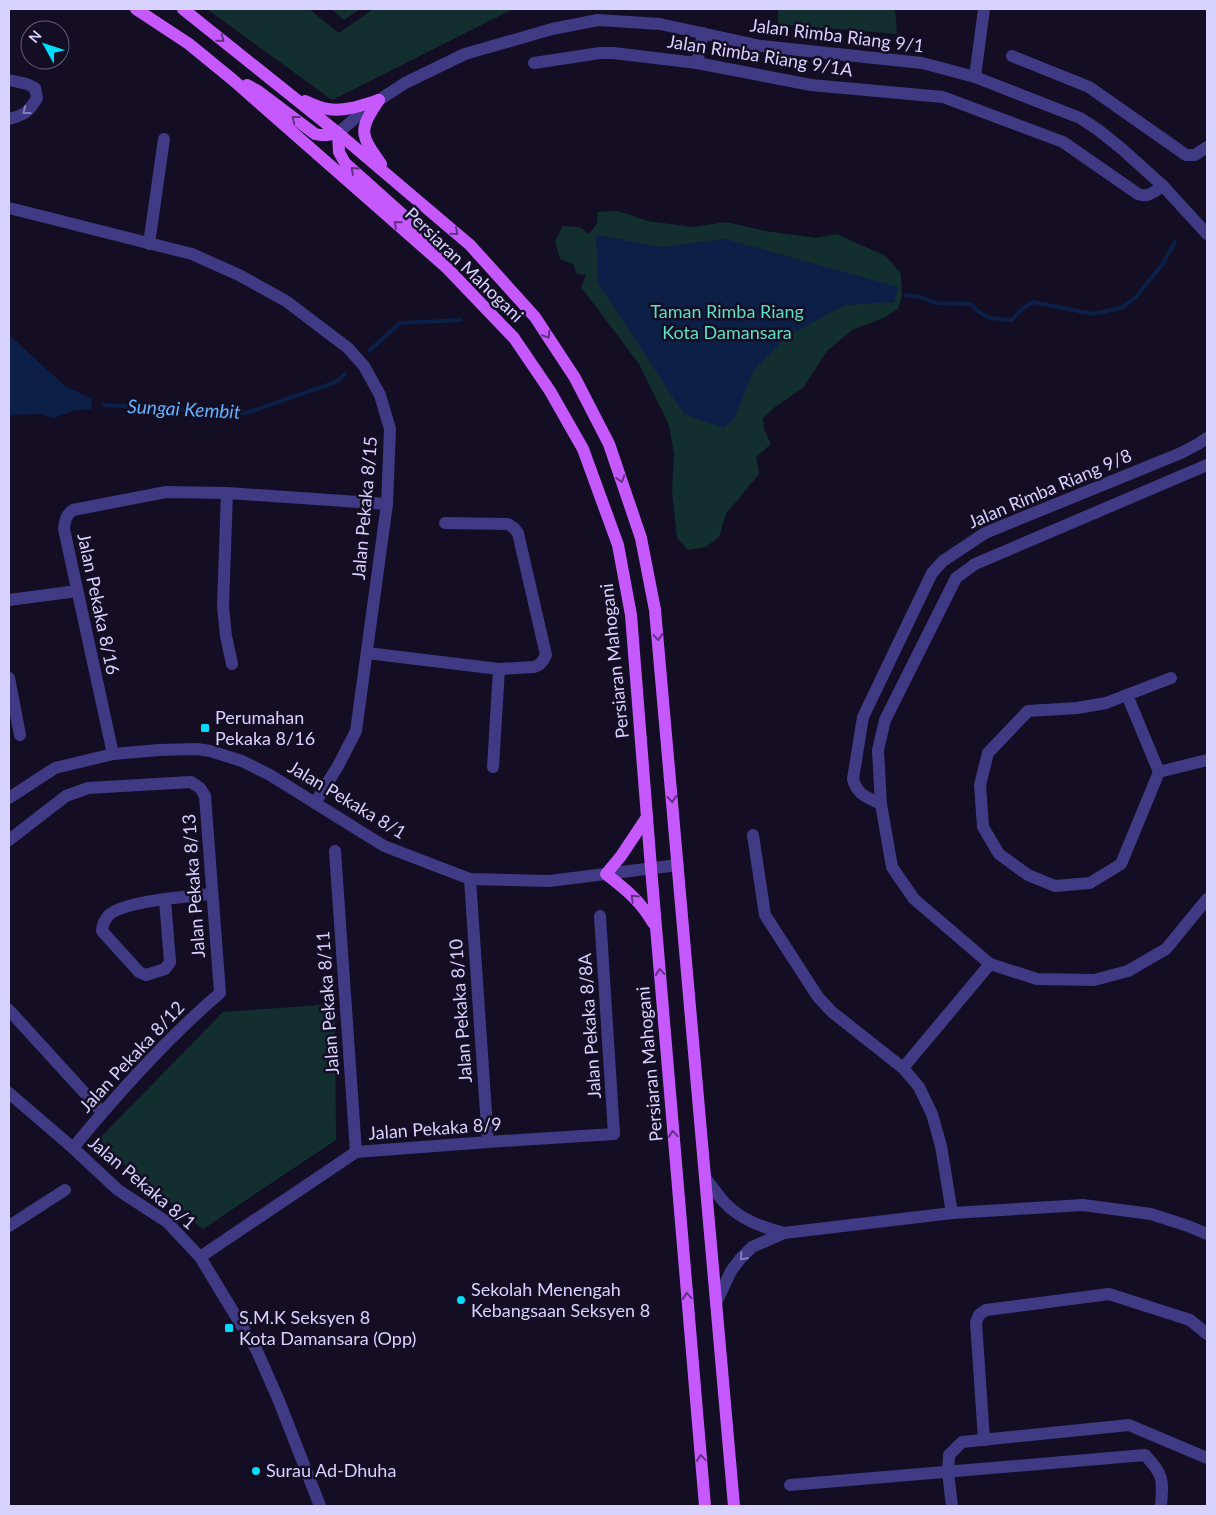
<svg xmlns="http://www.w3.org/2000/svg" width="1216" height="1515" font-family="Lato,sans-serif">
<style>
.green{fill:#122e2e}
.water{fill:#0c1f46}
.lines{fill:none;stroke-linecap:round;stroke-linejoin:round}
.stream{stroke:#0c1f46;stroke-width:4}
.minor{stroke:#3f3a83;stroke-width:12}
.major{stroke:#c659fe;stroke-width:12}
.oneway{stroke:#643086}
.oneway2{stroke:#847ebb}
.poi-dot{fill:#01dbfc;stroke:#130e24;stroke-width:2}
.labels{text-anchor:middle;stroke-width:5;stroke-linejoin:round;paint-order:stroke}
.street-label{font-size:18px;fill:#d8d2ff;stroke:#130e24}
.park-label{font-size:18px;fill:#5edfc3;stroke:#130e24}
.poi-label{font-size:18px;fill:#d8d2ff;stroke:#130e24;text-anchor:start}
.water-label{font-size:19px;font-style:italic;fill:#60b0fe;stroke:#130e24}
</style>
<rect width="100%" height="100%" fill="#130e24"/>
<g class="green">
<path d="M207 9H309L339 33 373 9H513L332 100Z"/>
<path d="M331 9H360L344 20Z"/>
<path d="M778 9H895L897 34 778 24Z"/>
<path d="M618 211 648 221 693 227 726 222 766 231 816 238 836 234 886 256 901 274 902 296 898 309 884 318 852 330 827 351 803 388 775 407 763 418 764 429 771 444 756 457 759 474 726 514 719 537 706 547 688 550 677 538 672 492 674 454 669 425 639 364 581 287 586 275 577 274 573 264 560 259 555 241 563 226 579 227 589 234 597 223 598 212Z"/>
<path d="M335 1004 336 1140 203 1229 96 1142 223 1012Z"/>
</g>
<g class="water">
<path d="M596 235 661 247 725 239 898 287 894 302 845 305 789 335 753 371 735 417 724 428 684 414 598 283Z"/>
<path d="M9 335 65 386 92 399 91 409 76 410 54 418 39 414 9 415Z"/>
</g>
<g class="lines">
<g class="stream">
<path d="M906 295 921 297 936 303 971 304C984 319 993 319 1012 320L1022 309 1033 302 1093 314 1121 308 1135 298 1162 265 1175 242"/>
<path d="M369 351 400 323 461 320"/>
<path d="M104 405 246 413 336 382 345 374"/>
</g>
<g class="minor">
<path d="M1012 56 1089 87 1186 155H1195L1207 147"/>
<path d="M534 63 600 53H613L697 63 811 85 943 97 1063 142 1138 194C1148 198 1155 191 1163 186"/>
<path d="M697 63 703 33"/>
<path d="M975 77 984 9"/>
<path d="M9 80 27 84 35 88 37 98C29 112 24 115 9 119"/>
<path d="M338 133 367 108 405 83 465 54 552 29 598 20 660 24 761 46 922 63 975 77 1080 118 1097 129 1122 149 1163 186 1207 234"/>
<path d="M9 208 192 254 239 275 286 301 348 348 364 366 380 395 390 429 387 504 356 731 338 766 315 803"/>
<path d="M149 244 164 139"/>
<path d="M1207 465 975 564 956 578 885 720 878 750 881 804 892 867 914 899 990 964 1037 979 1094 980 1128 971 1166 949 1207 899"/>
<path d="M227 493 223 607 226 636 232 664"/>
<path d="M9 600 77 591"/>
<path d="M367 653 499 669 534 667C541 665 543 661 546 655L518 533 514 528 508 524 445 523"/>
<path d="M9 678 20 735"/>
<path d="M1171 678 1106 703 1077 708 1028 711 988 753 980 785 983 827 999 854 1028 875 1055 886 1090 883 1121 864 1159 772 1207 760"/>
<path d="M1127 695 1159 772"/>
<path d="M113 754 64 529C65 520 66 515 73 510L166 492 227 493 387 504"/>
<path d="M493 767 499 669"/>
<path d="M9 798 55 768 113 754 159 750 197 749 210 751 242 761 270 775 384 846 470 879 549 881 678 865"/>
<path d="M881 804C867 797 857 795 853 779L863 717 932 573 943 561 985 533 1181 453 1198 444 1207 438"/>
<path d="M753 835 765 915 818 997 832 1012 903 1068 919 1087 932 1114 941 1146 952 1213"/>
<path d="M9 840 66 796 88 788 191 782 200 788 205 796 220 993C166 1039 118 1093 73 1148"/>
<path d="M335 851 356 1152"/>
<path d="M470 879 488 1142"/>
<path d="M165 900 170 962 165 969 146 975 139 972 102 931C102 925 104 921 108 916 121 901 190 896 212 894"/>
<path d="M9 1010 102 1112"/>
<path d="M903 1068 990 964"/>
<path d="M9 1093 73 1148 118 1190 167 1222 200 1257 257 1351 279 1401 320 1506"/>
<path d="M705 1178C712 1186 718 1196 725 1203 741 1220 762 1227 784 1233"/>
<path d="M9 1226 65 1190"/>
<path d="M200 1257 356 1152 488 1142 614 1134 600 916"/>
<path d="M716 1303 731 1271 740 1259 752 1247 784 1233 952 1213 1083 1205 1151 1214 1188 1226 1207 1234"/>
<path d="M984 1440 976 1322 979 1315 986 1310 1109 1294 1190 1320 1207 1334"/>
<path d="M790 1485 1145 1455C1164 1475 1163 1480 1161 1506"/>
<path d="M952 1506 948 1472 949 1455 962 1442 1129 1425 1207 1458"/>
</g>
<g class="major">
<path d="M136 9 189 44 233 80 447 268 514 338 550 391 583 449 618 545 631 615 651 868 705 1506"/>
<path d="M183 9 338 133 470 245 535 317 575 378 609 444 641 538 655 610 734 1506"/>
<path d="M247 85 258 91 315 134C324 136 329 135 338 133"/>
<path d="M379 100C358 131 360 134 381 164"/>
<path d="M305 101C312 104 320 108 328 109 345 112 363 105 379 100"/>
<path d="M338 133 339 152 345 163 432 241 443 262"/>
<path d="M647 817 621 856 606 874C625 889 641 901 653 923"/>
</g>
</g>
<defs><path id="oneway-chevron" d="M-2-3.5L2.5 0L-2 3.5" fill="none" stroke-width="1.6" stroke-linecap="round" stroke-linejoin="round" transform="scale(1.25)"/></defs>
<g class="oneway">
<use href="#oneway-chevron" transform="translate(221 39) rotate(39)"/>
<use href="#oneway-chevron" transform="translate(295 119) rotate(-143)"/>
<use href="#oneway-chevron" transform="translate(354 170) rotate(-138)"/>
<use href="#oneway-chevron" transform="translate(397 224) rotate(-139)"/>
<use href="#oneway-chevron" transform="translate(455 232) rotate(41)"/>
<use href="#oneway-chevron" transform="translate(547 335) rotate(58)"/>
<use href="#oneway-chevron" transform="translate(621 479) rotate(72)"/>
<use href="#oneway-chevron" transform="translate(658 637) rotate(85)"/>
<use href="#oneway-chevron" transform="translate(672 799) rotate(85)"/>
<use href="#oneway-chevron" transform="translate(634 898) rotate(-136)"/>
<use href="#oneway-chevron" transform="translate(660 972) rotate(-95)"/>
<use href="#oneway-chevron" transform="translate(673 1134) rotate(-95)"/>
<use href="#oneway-chevron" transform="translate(687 1296) rotate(-95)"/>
<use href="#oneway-chevron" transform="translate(701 1458) rotate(-95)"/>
</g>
<g class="oneway2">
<use href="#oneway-chevron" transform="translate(26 111) rotate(142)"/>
<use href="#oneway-chevron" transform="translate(743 1257) rotate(132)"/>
</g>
<g class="poi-dot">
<rect x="200" y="723" width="10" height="10" rx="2.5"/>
<circle cx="461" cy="1300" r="5"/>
<rect x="224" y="1323" width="10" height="10" rx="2.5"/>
<circle cx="256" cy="1471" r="5"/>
</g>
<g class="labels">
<g class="street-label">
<text transform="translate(837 36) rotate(7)" y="6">Jalan Rimba Riang 9/1</text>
<text transform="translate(760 56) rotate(9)" y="6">Jalan Rimba Riang 9/1A</text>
<text transform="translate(464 265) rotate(44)" y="6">Persiaran Mahogani</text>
<text transform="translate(1050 489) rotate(-23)" y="6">Jalan Rimba Riang 9/8</text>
<text transform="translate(365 508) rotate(-85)" y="6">Jalan Pekaka 8/15</text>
<text transform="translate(98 604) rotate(78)" y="6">Jalan Pekaka 8/16</text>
<text transform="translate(615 661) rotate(-96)" y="6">Persiaran Mahogani</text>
<text transform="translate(347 800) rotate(31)" y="6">Jalan Pekaka 8/1</text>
<text transform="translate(194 886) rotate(-94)" y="6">Jalan Pekaka 8/13</text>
<text transform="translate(328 1003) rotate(-94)" y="6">Jalan Pekaka 8/11</text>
<text transform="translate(461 1011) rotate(-94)" y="6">Jalan Pekaka 8/10</text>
<text transform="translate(590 1026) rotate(-94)" y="6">Jalan Pekaka 8/8A</text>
<text transform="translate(132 1057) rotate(-47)" y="6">Jalan Pekaka 8/12</text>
<text transform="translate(650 1064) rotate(-95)" y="6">Persiaran Mahogani</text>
<text transform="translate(435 1129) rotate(-4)" y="6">Jalan Pekaka 8/9</text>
<text transform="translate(142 1183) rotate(40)" y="6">Jalan Pekaka 8/1</text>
</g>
<g class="park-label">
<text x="727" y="318">Taman Rimba Riang<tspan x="727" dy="21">Kota Damansara</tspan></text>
</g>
<g class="poi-label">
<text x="215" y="724">Perumahan<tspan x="215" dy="21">Pekaka 8/16</tspan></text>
<text x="471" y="1296">Sekolah Menengah<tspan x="471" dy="21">Kebangsaan Seksyen 8</tspan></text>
<text x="239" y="1324">S.M.K Seksyen 8<tspan x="239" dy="21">Kota Damansara (Opp)</tspan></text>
<text x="266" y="1477">Surau Ad-Dhuha</text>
</g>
<g class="water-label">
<text transform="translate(184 409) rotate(3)" y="7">Sungai Kembit</text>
</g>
</g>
<rect width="1216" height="1515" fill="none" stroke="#d8d2ff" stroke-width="20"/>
<g transform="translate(45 45) rotate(310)"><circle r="24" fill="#130e24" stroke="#625c7c"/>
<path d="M0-4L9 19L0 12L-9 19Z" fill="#01dbfc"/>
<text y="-8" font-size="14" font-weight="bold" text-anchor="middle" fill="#d8d2ff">N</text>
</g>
</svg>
